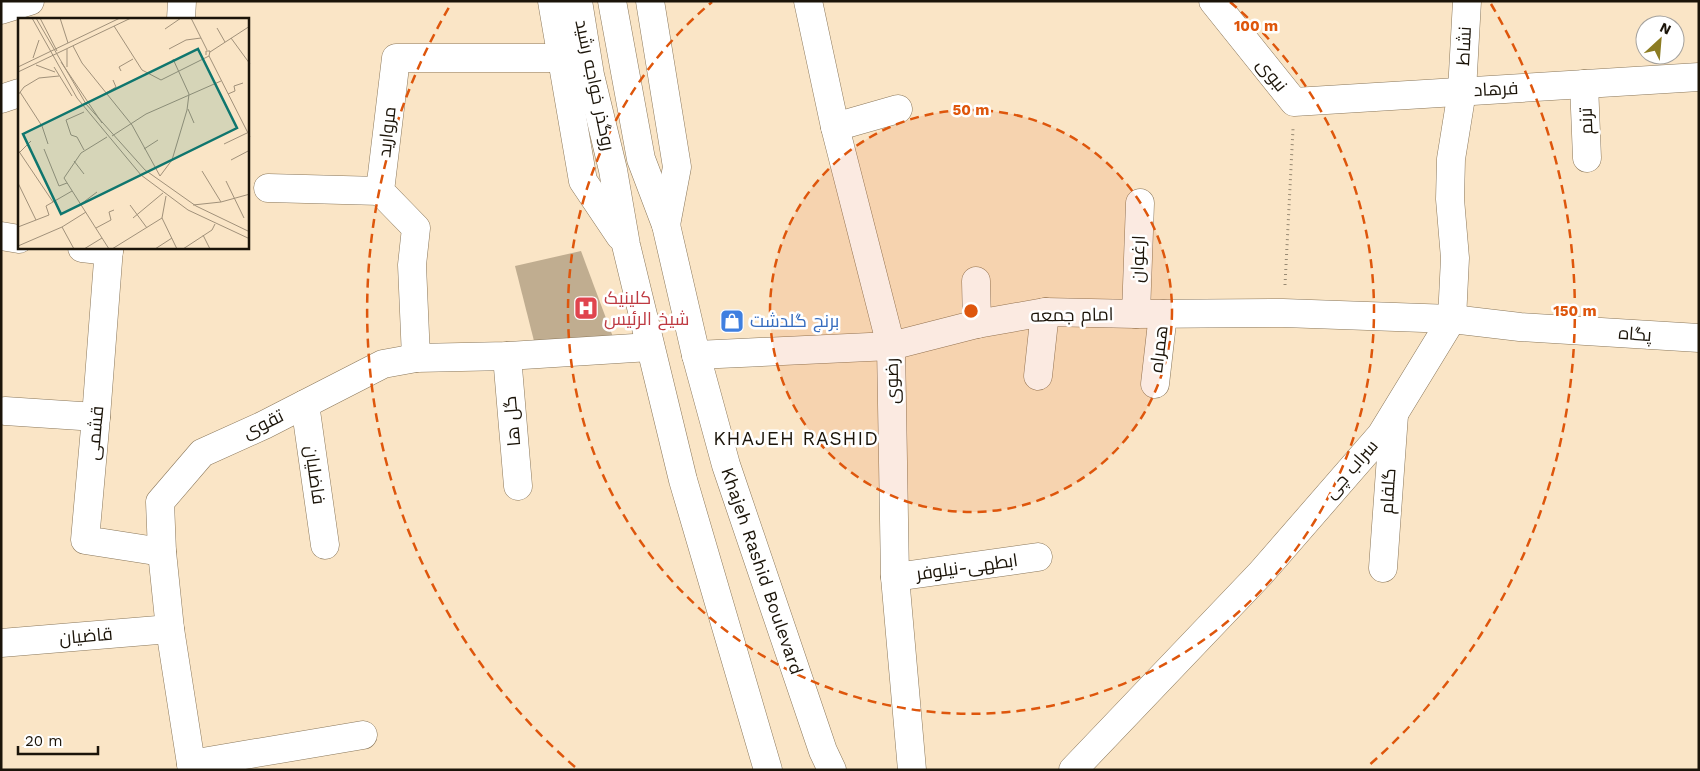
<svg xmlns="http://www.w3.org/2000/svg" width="1700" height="771" font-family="'Work Sans',Cairo,sans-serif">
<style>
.building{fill:#c0ad90}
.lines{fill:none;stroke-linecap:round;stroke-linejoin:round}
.minor-casing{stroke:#8a775a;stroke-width:29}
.major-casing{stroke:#8a775a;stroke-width:29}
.path{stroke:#978972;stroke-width:3;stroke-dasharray:1 4;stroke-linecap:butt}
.minor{stroke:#fff;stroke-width:28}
.major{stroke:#fff;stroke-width:28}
.ring{fill:none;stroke:#de560c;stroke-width:2.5;stroke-dasharray:9 6}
.labels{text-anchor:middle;stroke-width:5;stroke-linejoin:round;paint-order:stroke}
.street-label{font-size:18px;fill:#1b1409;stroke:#fff}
.health-label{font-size:18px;fill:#be3a42;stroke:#fff;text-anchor:start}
.shop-label{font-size:18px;fill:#366cbe;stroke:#fff;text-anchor:start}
.neighbourhood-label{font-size:19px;letter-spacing:1px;fill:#1b1409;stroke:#fff}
.inset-road{fill:none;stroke:#a1917a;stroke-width:1}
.view{fill:#0f766e;fill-opacity:0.15;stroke:#0f766e;stroke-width:2.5}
.inset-edge{fill:none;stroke:#1b1409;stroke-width:2.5}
.centre{fill:#de560c;stroke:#fff;stroke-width:2.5}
.ring-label{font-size:15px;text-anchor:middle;font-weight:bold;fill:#de560c;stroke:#fff;stroke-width:5;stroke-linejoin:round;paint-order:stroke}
</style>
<rect width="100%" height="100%" fill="#fae5c6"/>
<path class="building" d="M581 251 613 337 534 341 515 266Z"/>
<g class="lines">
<g class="minor-casing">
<g id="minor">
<path d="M808 1 835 127 891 346 895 577 912 770"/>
<path d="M1213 1 1294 102 1699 77"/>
<path d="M1 10 30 1"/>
<path d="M181 19 182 1"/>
<path d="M1584 84 1587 158"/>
<path d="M1 99 19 93"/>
<path d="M835 127 898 109"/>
<path d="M268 188 380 191"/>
<path d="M1 236 19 239"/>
<path d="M82 248 109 251"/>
<path d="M109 248 96 417 85 540 162 552"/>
<path d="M976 281 977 324"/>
<path d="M1136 314 1140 203"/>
<path d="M696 355 891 346 977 324 1045 312 1136 314 1283 313 1452 319 1520 327 1699 338"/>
<path d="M507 356 518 486"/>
<path d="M416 358 412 265 416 228 380 191 396 58H562"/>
<path d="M1038 376 1045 312"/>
<path d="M1155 384 1163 314"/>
<path d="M305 404 325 545"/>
<path d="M5 411 96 417"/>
<path d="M1383 568 1394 415"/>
<path d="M895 577 1038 557"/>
<path d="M1 643 170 629"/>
<path d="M191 764 363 735"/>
<path d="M192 770 170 629 162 552 160 502 202 453 264 425 383 364 416 358 507 356 650 347"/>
<path d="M1073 770 1261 573 1381 435 1452 319 1455 258 1450 199 1451 159 1462 91 1467 1"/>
</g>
</g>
<g class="major-casing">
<g id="major">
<path d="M552 1 583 181 620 236"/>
<path d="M578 1 590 75 613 170 626 245 683 480 768 770"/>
<path d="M612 1 641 159 666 225 696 355 726 465 823 751 832 770"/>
<path d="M650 1 677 167 666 225"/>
</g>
</g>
<path class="path" d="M1285 285 1293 129"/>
<use href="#minor" class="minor"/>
<use href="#major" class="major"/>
</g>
<circle cx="971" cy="311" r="201" fill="#de560c" fill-opacity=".12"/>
<g class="ring">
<circle cx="971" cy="311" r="201"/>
<path d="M1230 2A403 403 0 1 1 712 2"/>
<path d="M575 767A604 604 0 0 1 451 4M1491 4A604 604 0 0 1 1367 767"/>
</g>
<defs>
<g id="hospital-square" transform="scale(1.25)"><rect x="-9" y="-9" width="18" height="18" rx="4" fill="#e0444e" stroke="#fff"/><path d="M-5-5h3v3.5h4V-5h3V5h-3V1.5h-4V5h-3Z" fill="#fff"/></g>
<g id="shop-square" transform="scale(1.25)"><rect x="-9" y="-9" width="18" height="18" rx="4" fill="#3f7fe0" stroke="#fff"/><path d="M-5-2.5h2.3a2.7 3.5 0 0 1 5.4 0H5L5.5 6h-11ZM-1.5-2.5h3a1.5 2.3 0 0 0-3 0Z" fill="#fff"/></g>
</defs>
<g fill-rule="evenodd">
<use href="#hospital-square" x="586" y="308"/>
<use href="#shop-square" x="732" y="321"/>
</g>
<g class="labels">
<g class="street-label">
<text transform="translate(1464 46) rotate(-87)" y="6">نشاط</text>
<text transform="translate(1272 75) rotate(51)" y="6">نبوی</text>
<text transform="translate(595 85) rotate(78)" y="6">روگذر خواجه رشید</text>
<text transform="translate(1496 89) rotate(-3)" y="6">فرهاد</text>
<text transform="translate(1586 121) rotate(-92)" y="6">ترنم</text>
<text transform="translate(387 132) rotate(-84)" y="6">مروارید</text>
<text transform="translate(1138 259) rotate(-88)" y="6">ارغوان</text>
<text transform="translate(1072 315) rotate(-1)" y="6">امام جمعه</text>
<text transform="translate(1635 334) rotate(4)" y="6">پگاه</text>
<text transform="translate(1159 349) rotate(-83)" y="6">همراه</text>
<text transform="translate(892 381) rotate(-91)" y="6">رضوی</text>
<text transform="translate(512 421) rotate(-95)" y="6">گل ها</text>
<text transform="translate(263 424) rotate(-26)" y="6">تقوی</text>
<text transform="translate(95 433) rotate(-85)" y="6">قشمی</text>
<text transform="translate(1351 469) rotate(-49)" y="6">سراب چی</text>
<text transform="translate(315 475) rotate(82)" y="6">فاضلیان</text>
<text transform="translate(1388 491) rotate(-86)" y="6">گلفام</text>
<text transform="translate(967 567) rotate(-8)" y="6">ابطهی-نیلوفر</text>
<text transform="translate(762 571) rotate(71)" y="6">Khajeh Rashid Boulevard</text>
<text transform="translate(86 636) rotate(-5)" y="6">قاضیان</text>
</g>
<g class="health-label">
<text x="604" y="304">کلینیک<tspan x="604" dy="21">شیخ الرئیس</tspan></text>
</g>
<g class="shop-label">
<text x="750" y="327">برنج گلدشت</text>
</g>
<g class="neighbourhood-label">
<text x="796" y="445">KHAJEH RASHID</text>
</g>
</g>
<g transform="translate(18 18)">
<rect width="231" height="231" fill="#fae5c6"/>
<path class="inset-road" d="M14 0 59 80 123 157 170 192 232 221M18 0 68 86 127 152 178 188 232 214M22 0 39 33M42 0 50 25M173 0 189 32M96 8 124 52 143 62 191 38 192 33H188V37M199 10 207 24M147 11 163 0M213 20 232 46M55 28 64 45 114 107 142 158M49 31V49M151 31 168 22 183 20M192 34 232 8M191 38 232 119M15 40 21 22M43 44 84 105M18 47 37 54M0 49 102 0M36 49 54 78M103 53 101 49 115 41M0 54 113 0M2 74 24 108 30 126M88 75 98 69 95 62M210 76 217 73 216 68 225 65M0 77 6 69 21 60 41 58M170 91 176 105M66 94 48 102 53 117 59 119 66 132M94 118 128 96 203 63M89 119 63 135 46 160 91 231M206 126 229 115M26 131 41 168 49 165M126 131 140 122M0 132 35 184M0 136 13 123M213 142 232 132M56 143 66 156M184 153 203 184M142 158 154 142 169 92 171 76 155 41M208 163 226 200M0 165 18 202M148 178 144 200 159 231M63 186 79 174M112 187 129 210M175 187 203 184 232 176M115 200 145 175M0 209 31 197 28 188 54 173M44 209 56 231M78 210 93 202 91 194 96 192M185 217 192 231M0 228 44 209 68 194M66 231 84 220M94 231 144 200M137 231 154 220M165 231 194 212 197 206"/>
<path class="view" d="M180 31 219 110 43 196 5 116Z"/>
<rect width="231" height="231" class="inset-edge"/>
</g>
<circle cx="971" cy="311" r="8" class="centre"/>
<g class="ring-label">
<text x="1256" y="31">100 m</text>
<text x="971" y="115">50 m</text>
<text x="1575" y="316">150 m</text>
</g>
<rect width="1700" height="771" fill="none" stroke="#1b1409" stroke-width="5"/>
<g transform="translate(1660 40) rotate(26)"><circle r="24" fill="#ffffff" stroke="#a4a19d"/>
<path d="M0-4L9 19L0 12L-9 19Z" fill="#8c7c22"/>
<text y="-8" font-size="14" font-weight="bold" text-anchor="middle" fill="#1b1409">N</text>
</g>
<path d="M18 746v8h80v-8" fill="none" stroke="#1b1409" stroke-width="2.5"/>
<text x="25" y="746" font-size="15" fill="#1b1409" stroke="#ffffff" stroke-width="4" paint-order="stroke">20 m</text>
</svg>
